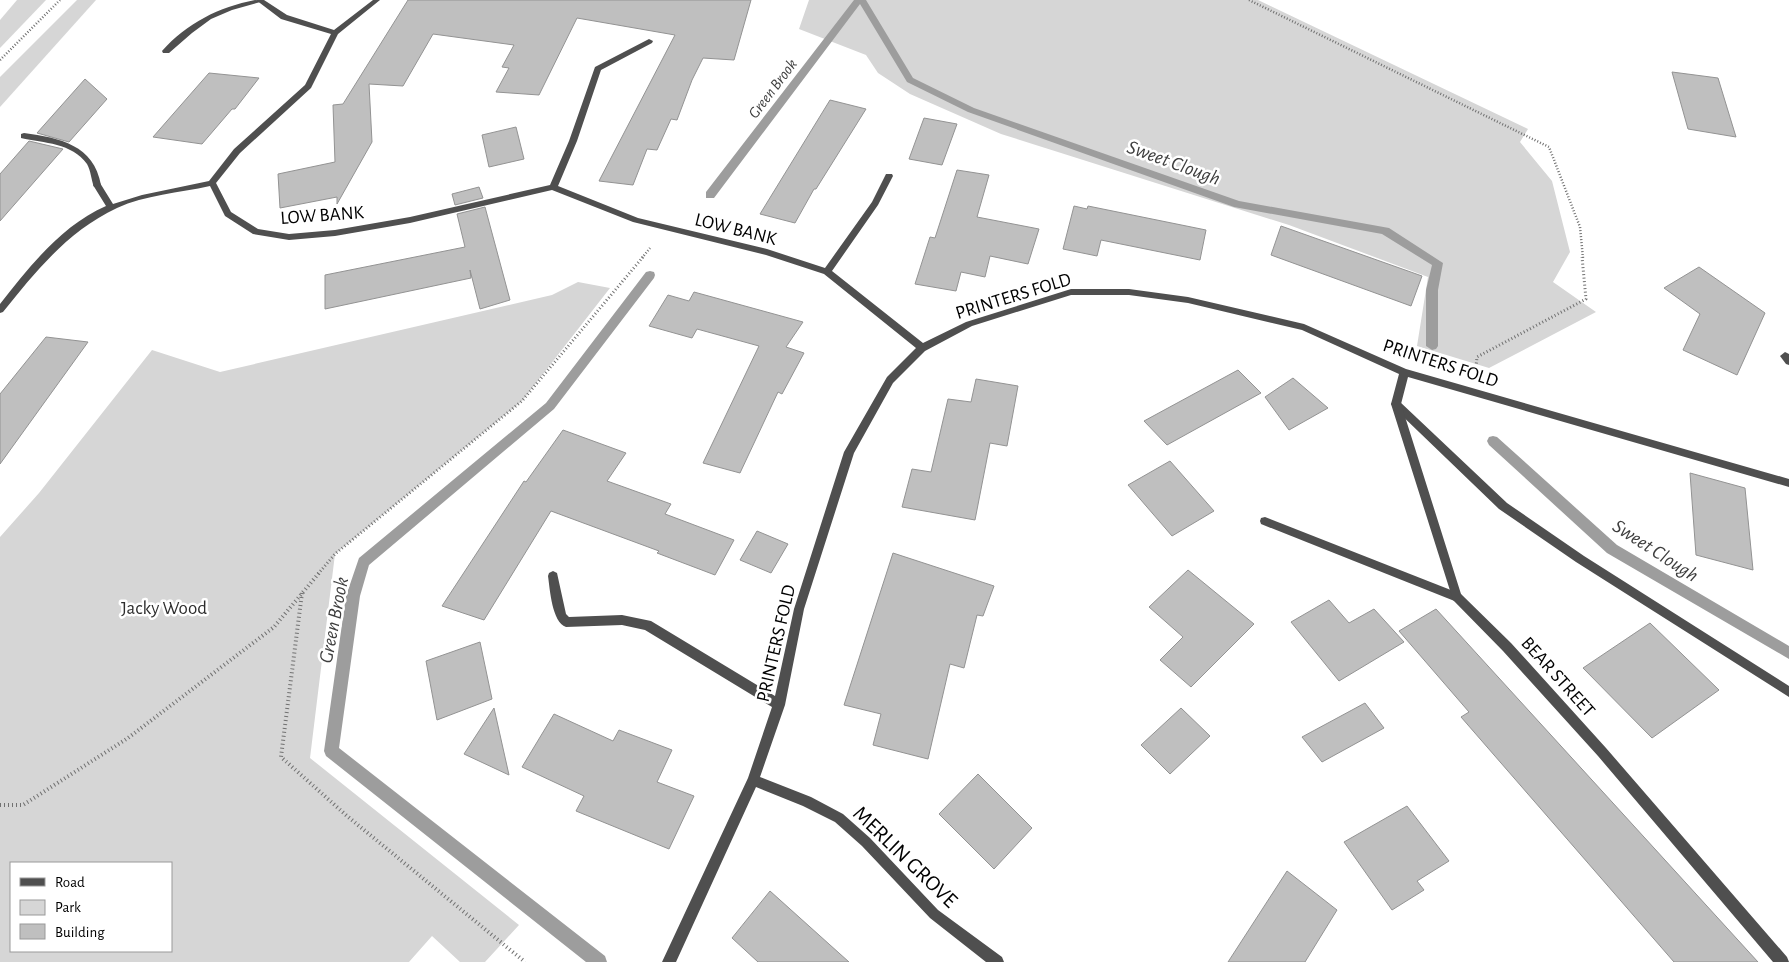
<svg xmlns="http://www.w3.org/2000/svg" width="1789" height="962" font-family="'Alegreya Sans',sans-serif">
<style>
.green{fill:#d6d6d6;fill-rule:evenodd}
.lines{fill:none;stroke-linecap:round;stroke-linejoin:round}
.stream{fill:#9d9d9d;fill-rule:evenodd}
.building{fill:#bfbfbf;stroke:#939393}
.path-far2{stroke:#717171;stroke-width:2.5;stroke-dasharray:1 2;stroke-linecap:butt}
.path-far1{stroke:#717171;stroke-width:3;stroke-dasharray:1 2.5;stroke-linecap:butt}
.path{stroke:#717171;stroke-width:4;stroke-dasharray:1 3;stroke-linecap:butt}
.service{fill:#4f4f4f;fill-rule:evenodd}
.minor{fill:#4f4f4f;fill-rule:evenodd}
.labels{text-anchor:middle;stroke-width:5;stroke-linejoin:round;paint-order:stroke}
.far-water-label{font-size:16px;font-style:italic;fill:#3e3e3e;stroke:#fff}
.street-label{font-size:19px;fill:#000;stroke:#fff}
.park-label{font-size:19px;fill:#2d2d2d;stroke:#fff}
.water-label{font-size:20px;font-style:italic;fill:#3e3e3e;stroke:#fff}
.near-street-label{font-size:22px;fill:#000;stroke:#fff}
</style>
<rect width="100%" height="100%" fill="#fff"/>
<g class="green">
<path d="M17 0H46L0 48V20Z"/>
<path d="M77 0H96L0 107V77Z"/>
<path d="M809 0H1258L1528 129 1520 142 1552 181 1570 252 1553 282 1596 312 1489 368 1417 346 1428 277 1289 225 1001 134 910 94 878 73 866 55 799 29Z"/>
<path d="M578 282 610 288 522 401 335 554 310 758 519 925 485 962H460L432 936 409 962H0V537L39 493 152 350 220 372 552 295ZM11 863H171V951H11Z"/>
</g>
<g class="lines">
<g class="stream">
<path d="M854 0H866L913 78 974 108 1239 201 1389 228 1443 263 1438 290V346L1436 349 1432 350 1426 346V290L1432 265 1382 234 1234 207 968 112 907 82 860 4 714 198H706V192Z"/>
<path d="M650 271 654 272 655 275 654 278 554 409 369 565 360 596 339 748 605 956 607 962H586L326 756 324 751 346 596 359 558 546 403 646 272Z"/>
<path d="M1493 436 1497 437 1617 545 1789 646V659L1607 553 1489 445 1487 441 1489 437Z"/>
</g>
</g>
<g class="building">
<path d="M408 0H751L734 60 703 58 692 80 677 120 671 119 657 150 647 149 633 185 599 181 675 35 577 18 539 95 496 92 509 68 502 67 514 45 433 34 403 86 369 84 372 142 337 204V197L280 208 278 174 335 162 333 105 343 104Z"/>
<path d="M1672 72 1718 78 1736 137 1688 129Z"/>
<path d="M209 73 259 78 235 109H232L202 144 153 137Z"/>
<path d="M85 79 107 99 69 142 37 133Z"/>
<path d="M830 100 866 109 816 189H814L795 223 760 214Z"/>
<path d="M924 118 957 124 942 165 909 159Z"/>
<path d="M516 127 524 159 489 167 482 135Z"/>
<path d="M29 141 63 149 0 221V174Z"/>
<path d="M957 170 989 175 977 217 1039 229 1028 264 990 256 985 277 961 272 956 291 915 284 930 237 935 238Z"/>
<path d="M479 187 483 198 455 205 452 194Z"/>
<path d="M1074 206 1087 209 1088 206 1206 230 1200 260 1101 240 1097 256 1063 249Z"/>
<path d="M485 207 510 300 480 309 470 270 471 278 325 309V275L465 247 457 214Z"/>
<path d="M1281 226 1422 276 1411 306 1271 255Z"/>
<path d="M1699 267 1765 313 1737 375 1683 350 1700 314 1664 288Z"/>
<path d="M694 292 803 322 786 347 804 353 782 394 778 392 740 473 703 463 759 346 697 329 692 338 649 326 668 295 689 301Z"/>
<path d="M46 337 88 342 0 464V394Z"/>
<path d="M1238 370 1261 393 1167 445 1144 421Z"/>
<path d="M1293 378 1328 408 1289 430 1265 397Z"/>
<path d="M976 379 1018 386 1007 446 990 443 975 520 902 507 912 469 931 472 948 399 971 402Z"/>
<path d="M563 430 626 453 607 481 671 504 665 514 734 540 715 575 657 553 659 551 551 511 484 620 442 606 524 481 526 482Z"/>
<path d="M1170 461 1214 511 1172 536 1128 485Z"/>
<path d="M1690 473 1745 488 1753 570 1696 555Z"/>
<path d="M757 531 788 544 771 573 740 560Z"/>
<path d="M893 553 994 586 983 616 977 615 964 668 950 664 928 759 873 745 881 714 844 705Z"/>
<path d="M1188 570 1254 624 1191 687 1160 660 1183 637 1149 607Z"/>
<path d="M1329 600 1349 623 1374 609 1404 642 1339 681 1291 622Z"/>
<path d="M1436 609 1758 962H1674L1461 717 1469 712 1399 631Z"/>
<path d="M1650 623 1719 690 1652 738 1583 668Z"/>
<path d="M480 642 492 699 437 720 426 661Z"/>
<path d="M1365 703 1384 728 1322 762 1302 737Z"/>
<path d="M494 708 509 775 464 754Z"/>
<path d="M1181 708 1210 736 1170 774 1141 745Z"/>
<path d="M554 714 613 741 619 730 672 750 657 782 694 796 669 849 576 811 584 796 522 767Z"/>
<path d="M978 774 1032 828 994 869 939 814Z"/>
<path d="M1407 806 1449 861 1417 881 1424 890 1392 910 1344 842Z"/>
<path d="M1287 871 1337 910 1305 962H1228Z"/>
<path d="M770 891 849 962H758L732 938Z"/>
</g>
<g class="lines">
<g class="path-far2">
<path d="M1249 0 1549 147 1580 227 1583 258"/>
<path d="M0 60 60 0"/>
<path d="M642 258 650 248"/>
</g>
<g class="path-far1">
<path d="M1476 367 1477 357 1586 299 1582 257"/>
<path d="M318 574 335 554 522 401 643 257"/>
</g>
<g class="path">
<path d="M302 593 281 757 347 816 525 962"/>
<path d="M0 805H23L128 738 274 627 319 573"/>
</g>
<g class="service">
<path d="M255 0 264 1 232 10 211 19 192 33 169 53H163L162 51C187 23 219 7 255 0Z"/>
<path d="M24 133C60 138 94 145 101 185L100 187H94C91 179 91 171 87 164 72 143 44 143 21 138V134Z"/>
<path d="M1396 400 1399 401 1507 503 1584 556 1789 686V697L1576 562 1499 509 1393 407 1391 404 1393 401Z"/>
<path d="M1265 517 1461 594 1462 597 1461 600 1457 602 1261 524 1260 521 1261 518Z"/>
</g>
<g class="minor">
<path d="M256 0H264L287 15 334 30 373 0H380L338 34 311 88 240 153 216 183 231 212 258 229 289 234 335 230 410 217 550 185 569 141 595 67 649 39 653 41 652 43 601 70 577 141 558 186 638 218 767 249 825 268 872 202 886 174H892L893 176 878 205 832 271 923 343 966 322 1071 289H1129L1188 297 1304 324 1406 369 1789 479V487L1408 377 1401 404 1461 594 1511 643 1606 748 1787 957 1789 962H1773L1598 756 1503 651 1453 600 1391 404 1399 374 1302 330 1188 303 1129 295H1071L972 326 925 351 893 383 854 453 804 609 785 705 760 777 811 797 843 814 870 838 938 910 1002 957 1004 962H986L930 918 862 846 835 822 803 806 756 787 676 962H662L748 778 772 707 645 630 622 625 566 627C552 622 550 590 548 576L549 573 553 571 557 573 566 614 569 617 622 615 651 621 775 696 794 609 844 452 887 377 916 348 824 274 766 255 633 222 552 190 410 223 335 236 289 240 253 234 225 216 210 186C179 193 145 195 117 208 68 231 36 271 3 312L0 313V304C30 266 61 226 106 206L93 185 94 183H100L113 204 142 195 209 181 234 149 305 85 331 34 281 19Z"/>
<path d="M1785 352 1789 354V365L1786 364 1780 356Z"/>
</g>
</g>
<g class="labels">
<g class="far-water-label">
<text transform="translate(772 88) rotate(-53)" y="6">Green Brook</text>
</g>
<g class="street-label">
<text transform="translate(322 214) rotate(-4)" y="7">LOW BANK</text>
<text transform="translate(736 228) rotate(14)" y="7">LOW BANK</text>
<text transform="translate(1013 295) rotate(-17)" y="7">PRINTERS FOLD</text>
<text transform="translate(1441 362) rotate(18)" y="7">PRINTERS FOLD</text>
<text transform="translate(775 643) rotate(-77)" y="7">PRINTERS FOLD</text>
<text transform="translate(1559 676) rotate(48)" y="7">BEAR STREET</text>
</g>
<g class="park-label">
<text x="164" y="614">Jacky Wood</text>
</g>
<g class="water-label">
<text transform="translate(1174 162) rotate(20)" y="7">Sweet Clough</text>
<text transform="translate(1656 550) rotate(33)" y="7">Sweet Clough</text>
<text transform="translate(333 620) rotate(-79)" y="7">Green Brook</text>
</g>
<g class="near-street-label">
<text transform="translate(906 856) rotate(44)" y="8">MERLIN GROVE</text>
</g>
</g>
<rect x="10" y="862" width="162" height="90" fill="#ffffff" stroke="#999999"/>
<rect x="20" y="878" width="25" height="8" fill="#4f4f4f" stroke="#999999"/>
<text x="55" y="887" font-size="15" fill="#000000">Road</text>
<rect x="20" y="900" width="25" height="15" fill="#d6d6d6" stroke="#999999"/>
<text x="55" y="912" font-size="15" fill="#000000">Park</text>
<rect x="20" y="924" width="25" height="15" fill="#bfbfbf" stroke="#999999"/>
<text x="55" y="937" font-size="15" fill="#000000">Building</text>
</svg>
